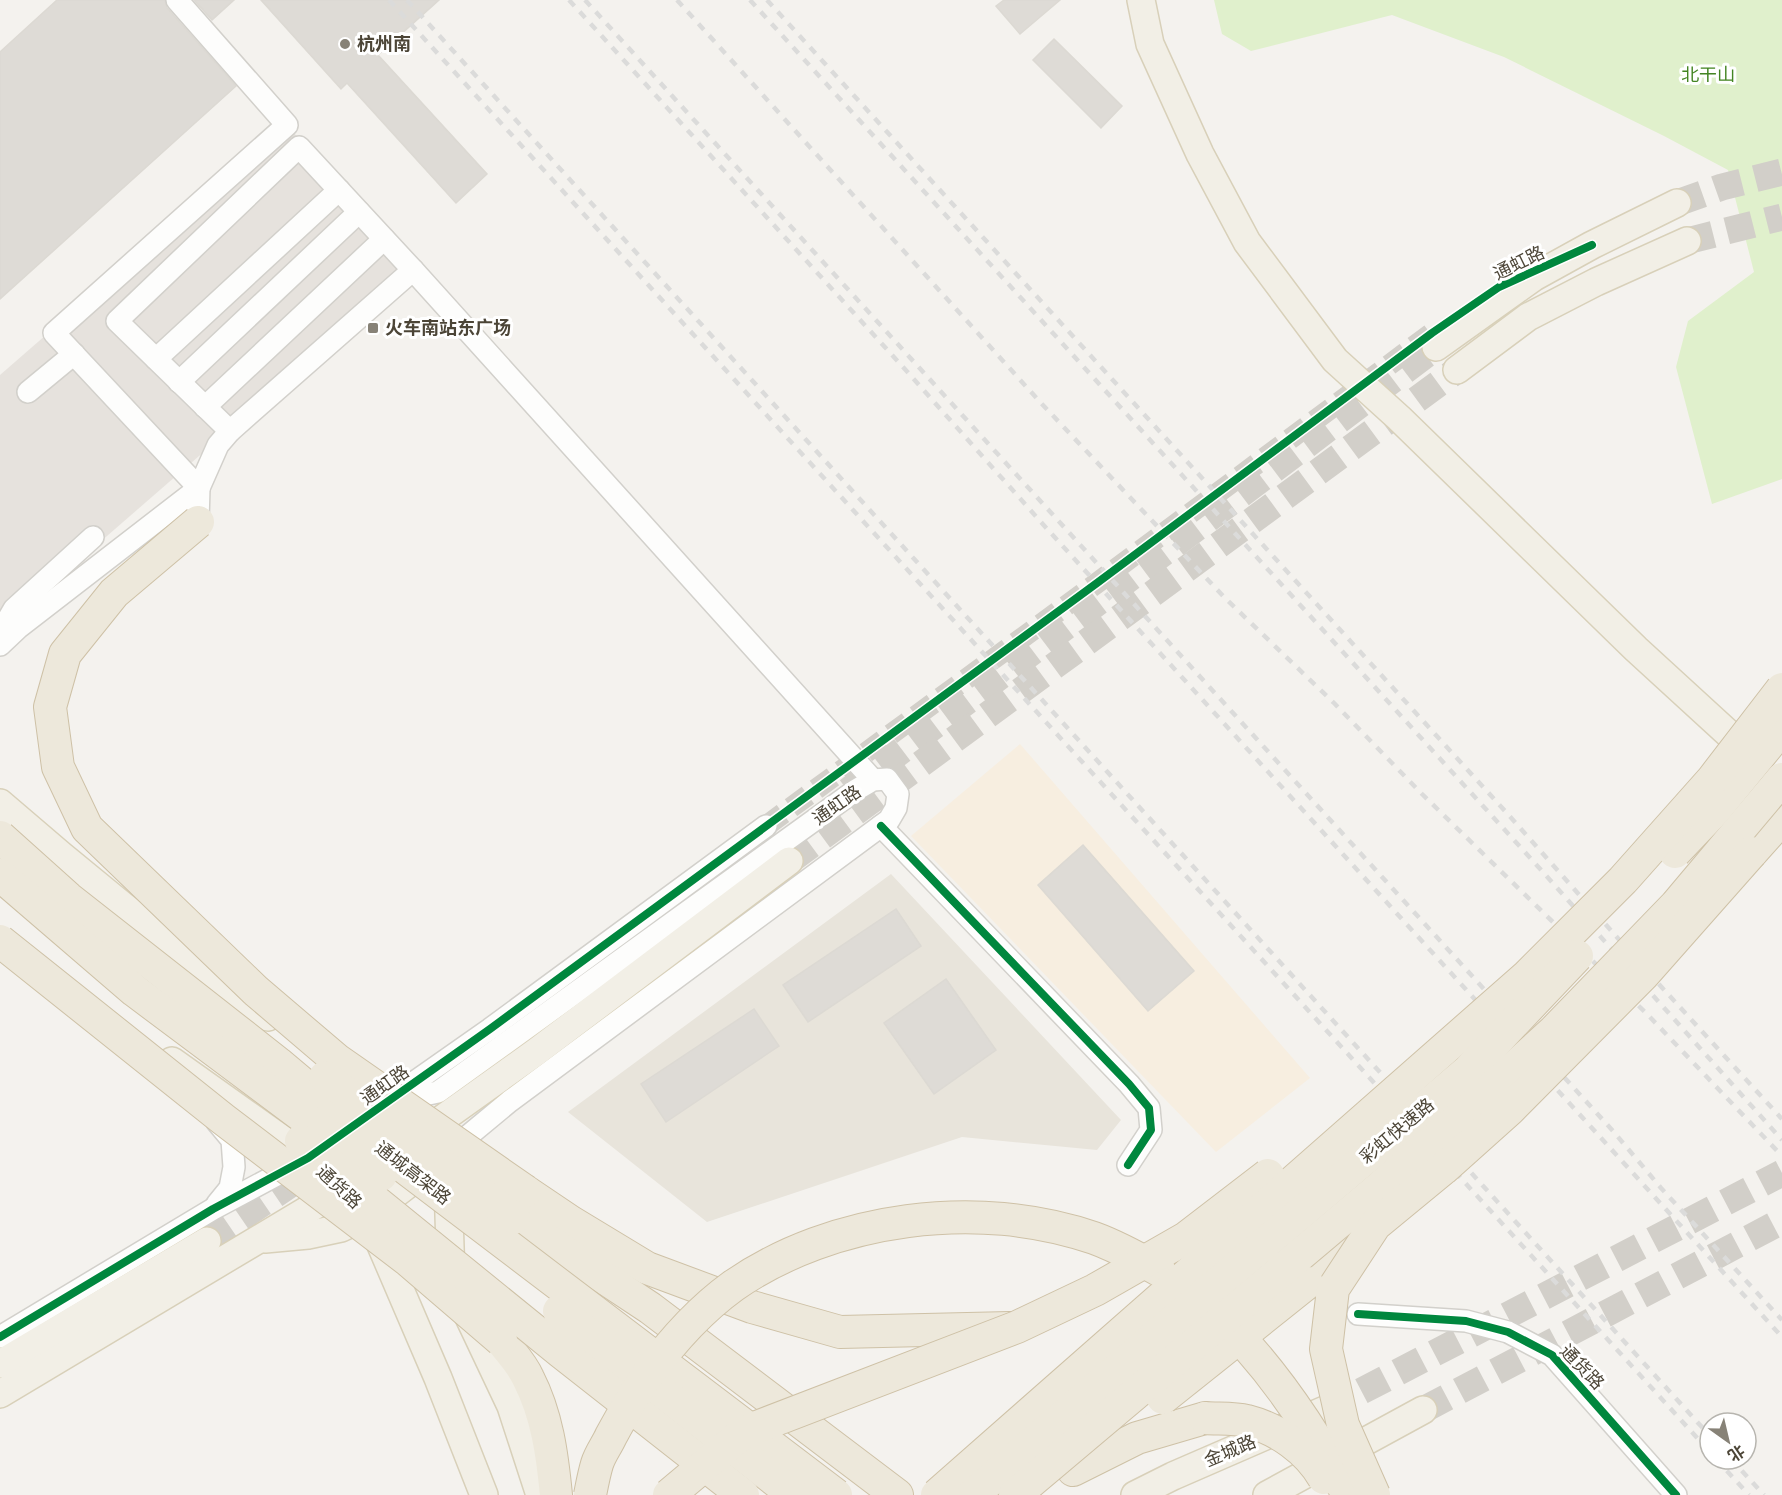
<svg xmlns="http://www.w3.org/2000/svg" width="1782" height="1495" font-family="'Alegreya Sans','Noto Sans SC',sans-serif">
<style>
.residential{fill:#e8e4db}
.commercial{fill:#f7eee0}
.industrial{fill:#e6e2dd}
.green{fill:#e0f0cc}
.building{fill:#dedbd6;stroke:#dcd9d3;stroke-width:1.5}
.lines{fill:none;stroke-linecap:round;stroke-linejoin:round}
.minor-tunnel{stroke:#d2cfc9;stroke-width:21;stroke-dasharray:21 10;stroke-linecap:butt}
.major-tunnel{stroke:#d2cfc9;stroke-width:27;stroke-dasharray:27 14;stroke-linecap:butt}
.minor-casing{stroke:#d2d0cb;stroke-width:24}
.major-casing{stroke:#d8d0b9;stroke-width:30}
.highway-casing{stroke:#cec1a6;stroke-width:34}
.minor{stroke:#fdfdfc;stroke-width:21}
.major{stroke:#f2efe6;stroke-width:27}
.highway{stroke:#ede8db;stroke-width:32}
.rail{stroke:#dbdbda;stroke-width:4.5;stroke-dasharray:8 8;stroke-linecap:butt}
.highway-bridge-casing{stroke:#cec1a6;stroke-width:34;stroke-linecap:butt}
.highway-bridge{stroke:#ede8db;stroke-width:32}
.cycleway-casing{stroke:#fff;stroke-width:11}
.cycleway{stroke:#00873e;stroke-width:8}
.poi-dot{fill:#878277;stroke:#fff;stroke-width:2}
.labels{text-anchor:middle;stroke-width:6;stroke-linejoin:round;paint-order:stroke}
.poi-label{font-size:18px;font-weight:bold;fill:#4c4537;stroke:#fff;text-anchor:start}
.park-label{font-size:18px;fill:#448523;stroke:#fff}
.street-label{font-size:18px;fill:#4c4537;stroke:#fff}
</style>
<rect width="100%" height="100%" fill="#f4f2ee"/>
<path class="residential" d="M891 874 1121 1120 1097 1150 962 1137 707 1222 568 1112Z"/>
<path class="commercial" d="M1020 744 1310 1078 1216 1152 911 836Z"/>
<path class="industrial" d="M287 125 413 270 0 629V375Z"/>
<path class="green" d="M1214 0H1782V479L1712 504 1676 367 1688 321 1754 272 1728 170 1664 136 1504 57 1392 15 1251 51 1222 34Z"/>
<g class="building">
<path d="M57 0H165L167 8 236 86 0 299V52Z"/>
<path d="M194 0H234L212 20Z"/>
<path d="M261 0H439L378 55 487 174 456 203 347 83 341 89Z"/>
<path d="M1004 0H1060L1020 34 996 6Z"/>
<path d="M1054 39 1122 106 1101 128 1033 60Z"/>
<path d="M1083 845 1194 971 1148 1011 1038 885Z"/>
<path d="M896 909 921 946 808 1022 783 985Z"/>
<path d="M946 979 996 1050 934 1094 884 1023Z"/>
<path d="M754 1009 779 1046 666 1122 641 1084Z"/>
</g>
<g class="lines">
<path class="minor-tunnel" d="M766 826 1097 583 1432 333"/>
<g class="major-tunnel">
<path d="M1677 203 1722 187 1782 172"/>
<path d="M1687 241 1782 217"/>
<path d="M848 791 1436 347"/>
<path d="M789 861 1457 370"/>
<path d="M207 1241 317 1166"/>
<path d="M1325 1410 1782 1173"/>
<path d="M1423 1410 1782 1221"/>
</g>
<g class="minor-casing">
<g id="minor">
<path d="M177 0 287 125 54 333 199 488 198 522"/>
<path d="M156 359 339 190"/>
<path d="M179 382 359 212"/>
<path d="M28 392 74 354"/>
<path d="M205 407 384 239"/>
<path d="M230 431 117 321 299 147 413 270 873 780"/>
<path d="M0 633 14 609 93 537"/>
<path d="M0 645 18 628 199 488 218 445 230 431 413 270"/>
<path d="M881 826 1129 1084 1149 1108 1151 1130 1128 1165"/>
<path d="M393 1097 490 1029 766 826"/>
<path d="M391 1102 438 1092 856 790 873 780 887 779 898 794 896 808 889 820 510 1101 451 1150"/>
<path d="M217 1204 230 1188 234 1167 232 1140 217 1122"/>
<path d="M1358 1314 1466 1321 1508 1332 1552 1355 1676 1495"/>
<path d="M0 1337 213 1209 299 1163"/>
</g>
</g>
<g class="major-casing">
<g id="major">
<path d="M1141 0 1150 44 1200 154 1247 242 1335 360 1399 418 1636 649 1755 758"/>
<path d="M1436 347 1534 277 1592 245 1677 203"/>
<path d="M1457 370 1528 317 1596 282 1687 241"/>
<path d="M0 803C86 878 176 950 268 1017"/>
<path d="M172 1061 314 1162"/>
<path d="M417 1137 536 1052 789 861"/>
<path d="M448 1184 451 1278"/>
<path d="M365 1211 368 1215 434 1164"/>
<path d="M265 1239 308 1235 341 1228 368 1215 438 1378 484 1495"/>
<path d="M467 1313 511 1406 540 1495"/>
<path d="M0 1364 207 1241"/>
<path d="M0 1394 344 1188"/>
<path d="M1135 1495 1173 1476 1325 1410"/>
<path d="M1267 1495 1423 1410"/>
</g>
</g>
<g class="highway-casing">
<g id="highway">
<path d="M1751 853 1782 818"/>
<path d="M525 1191 571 1222 647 1268 752 1307 840 1332 1010 1328"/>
<path d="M514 1218 650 1308 897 1495"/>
<path d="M1307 1283 1363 1235"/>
<path d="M501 1340C510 1352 522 1364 528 1378 547 1415 552 1454 556 1495"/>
<path d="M1073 1470 1137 1438 1205 1418"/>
</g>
</g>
<use href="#minor" class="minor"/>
<use href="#major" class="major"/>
<use href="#highway" class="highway"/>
<g class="rail">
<path d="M389 0 1710 1452"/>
<path d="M407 0 1710 1436"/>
<path d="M569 0 903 367 1049 531 1782 1337"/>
<path d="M585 0 1613 1131 1661 1188 1782 1320"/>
<path d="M677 0 1041 403 1225 598 1334 703 1422 794 1647 1014 1782 1156"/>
<path d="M750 0 1533 861 1782 1140"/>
<path d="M767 0 1505 811 1646 970 1782 1119"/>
<path d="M1716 1459 1749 1495"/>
<path d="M1731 1459 1764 1495"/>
</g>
<g class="highway-bridge-casing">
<g id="highway-bridge">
<path d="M198 522 114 593 65 654 50 707 58 767 87 828 256 991 337 1060 525 1191"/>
<path d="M0 837 68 898 278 1063 379 1148 836 1495"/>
<path d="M1675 852 1715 810 1782 728"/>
<path d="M0 875 135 991 381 1175"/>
<path d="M0 941 223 1119 409 1261 501 1340"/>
<path d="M325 1077 514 1218"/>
<path d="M301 1141 561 1352 743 1495"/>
<path d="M1208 1306C1267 1360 1311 1425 1348 1495"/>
<path d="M559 1311 794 1495"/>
<path d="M1163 1398 1307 1283"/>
<path d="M1205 1418C1218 1419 1234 1418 1247 1421 1278 1429 1308 1450 1324 1478"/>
<path d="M590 1495C592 1485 594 1474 597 1464 600 1454 607 1445 611 1436 623 1414 634 1394 648 1374 672 1341 700 1310 733 1286 832 1217 979 1198 1094 1238 1116 1246 1138 1258 1159 1270"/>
<path d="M669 1495 744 1432 1017 1327 1095 1290 1186 1238 1268 1175"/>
<path d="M937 1495 1527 976 1623 880 1712 780 1782 689"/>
<path d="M973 1495 1152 1339 1468 1071 1577 956"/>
<path d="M1015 1495 1378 1189 1480 1099 1554 1031 1676 905 1782 779"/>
<path d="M1374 1495 1343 1425 1326 1349 1333 1289 1375 1225 1443 1169 1510 1109 1644 974 1751 853"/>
</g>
</g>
<use href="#highway-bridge" class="highway-bridge"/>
<g class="cycleway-casing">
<g id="cycleway">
<path d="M881 826 1129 1084 1149 1108 1151 1130 1128 1165"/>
<path d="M1358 1314 1466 1321 1508 1332 1552 1355 1676 1495"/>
<path d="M0 1337 213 1209 308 1158 490 1029 1097 583 1432 333 1499 287 1592 245"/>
</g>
</g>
<use href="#cycleway" class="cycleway"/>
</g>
<g class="poi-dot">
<circle cx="345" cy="44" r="6"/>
<rect x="367" y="322" width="12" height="12" rx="3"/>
</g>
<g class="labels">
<g class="poi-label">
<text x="357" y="50">杭州南</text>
<text x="385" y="334">火车南站东广场</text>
</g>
<g class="park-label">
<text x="1708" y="81">北干山</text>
</g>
<g class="street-label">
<text transform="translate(1519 263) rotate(-26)" y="6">通虹路</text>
<text transform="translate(837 805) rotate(-35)" y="6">通虹路</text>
<text transform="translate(385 1085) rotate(-35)" y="6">通虹路</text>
<text transform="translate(1397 1131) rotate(-40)" y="6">彩虹快速路</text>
<text transform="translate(413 1173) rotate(38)" y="6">通城高架路</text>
<text transform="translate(339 1187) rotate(43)" y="6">通货路</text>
<text transform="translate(1582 1367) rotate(46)" y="6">通货路</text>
<text transform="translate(1230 1451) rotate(-23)" y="6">金城路</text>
</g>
</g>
<g transform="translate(1728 1441) rotate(146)"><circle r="28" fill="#ffffff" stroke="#b7b5af" stroke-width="1.5"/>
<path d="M0-4.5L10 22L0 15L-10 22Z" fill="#878277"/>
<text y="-9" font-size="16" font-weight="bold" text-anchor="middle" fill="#4c4537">北</text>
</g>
</svg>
